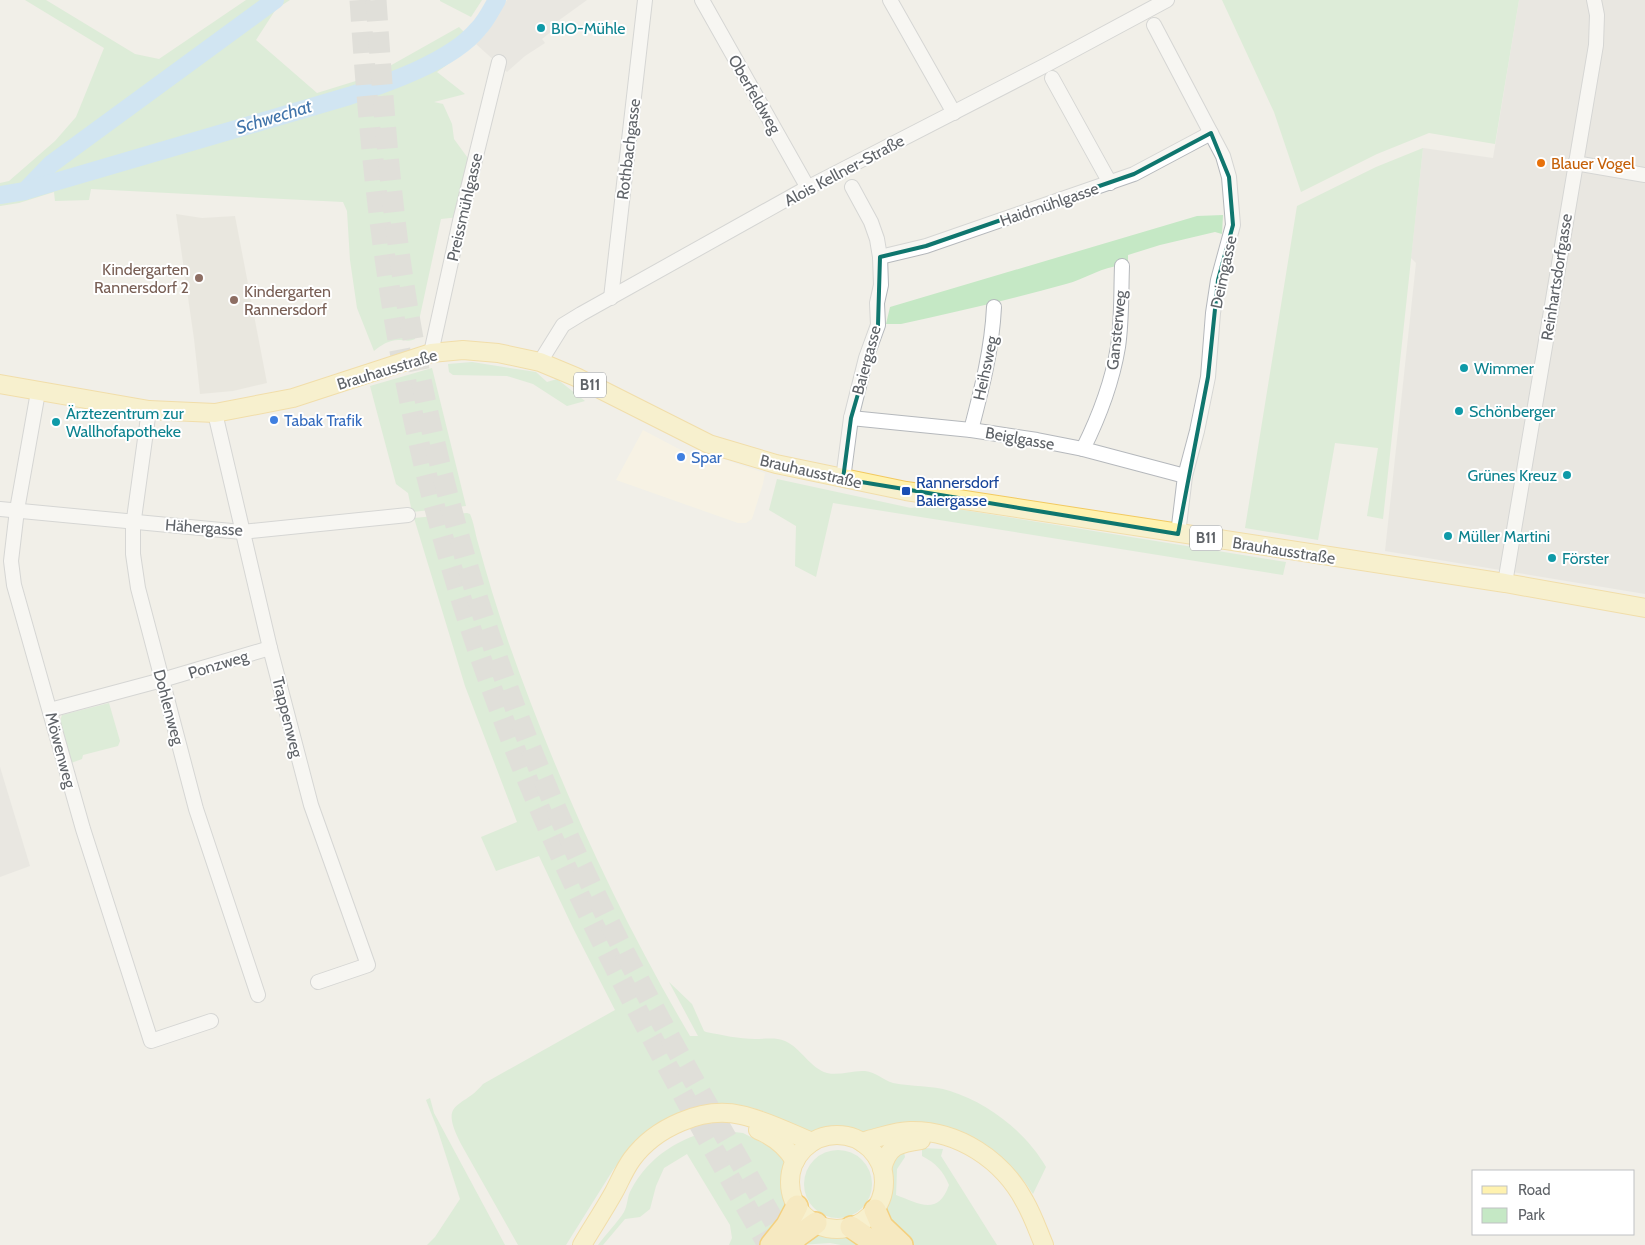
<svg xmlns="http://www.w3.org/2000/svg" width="1645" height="1245" font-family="Cabin,sans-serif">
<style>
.commercial{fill:#fef7e0}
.industrial{fill:#e0deda}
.education{fill:#e1ded6}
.green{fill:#c5e8c5}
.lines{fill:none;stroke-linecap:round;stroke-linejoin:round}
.river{stroke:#aadaff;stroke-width:18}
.highway-tunnel{stroke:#ccccc8;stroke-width:21;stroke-dasharray:21 11;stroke-linecap:butt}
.minor-casing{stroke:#b5b8bc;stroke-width:16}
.major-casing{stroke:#f2c960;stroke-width:20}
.highway-casing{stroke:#f9ab00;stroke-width:24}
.minor{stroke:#fff;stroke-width:14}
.major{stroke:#fff2af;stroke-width:18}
.highway{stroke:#fde293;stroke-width:21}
.marked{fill:none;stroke:#0f766e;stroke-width:4;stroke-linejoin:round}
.culture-dot{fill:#0f9aa8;stroke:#fff;stroke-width:2}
.food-dot{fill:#e8710a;stroke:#fff;stroke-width:2}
.education-dot{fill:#8d6e63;stroke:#fff;stroke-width:2}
.shop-dot{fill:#3f7fe0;stroke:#fff;stroke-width:2}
.transit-dot{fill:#1a4fb4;stroke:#fff;stroke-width:2}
.labels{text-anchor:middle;stroke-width:4;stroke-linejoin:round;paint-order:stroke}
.shield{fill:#fff;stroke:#8f9295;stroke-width:1}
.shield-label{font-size:15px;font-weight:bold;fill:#5f6368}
.culture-label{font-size:16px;fill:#0d838f;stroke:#fff;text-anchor:start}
.street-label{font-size:16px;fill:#5f6368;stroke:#fff}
.food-label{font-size:16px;fill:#c56008;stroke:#fff;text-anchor:start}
.education-label{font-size:16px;fill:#785e54;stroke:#fff;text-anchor:end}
.shop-label{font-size:16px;fill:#366cbe;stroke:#fff;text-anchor:start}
.transit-label{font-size:16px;fill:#164399;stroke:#fff;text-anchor:start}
.water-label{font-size:18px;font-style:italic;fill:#4174aa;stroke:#fff}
</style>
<rect width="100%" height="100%" fill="#f1efe8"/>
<path class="commercial" d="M643 430 694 457 698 449 720 458 765 473 763 484 752 519 746 523H738L616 480Z"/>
<g class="industrial">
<path d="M507 0H587L551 26 553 30 542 39 545 43 525 56 507 72 476 44Z"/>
<path d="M1519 0H1645V594L1385 551 1416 263 1411 258 1423 148 1493 158Z"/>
<path d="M0 767 30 866 0 877Z"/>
</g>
<path class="education" d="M176 214 202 218 235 216 267 383 233 391 200 394 194 339Z"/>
<g class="green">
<path d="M25 0H46L135 54 159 59 246 0H290L276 9 256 40 317 93 372 76 459 27 476 44 437 72 465 94 434 102 443 104 452 124 454 139 470 161 459 217 441 219 415 339C409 342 405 340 398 340 389 340 381 345 374 351L357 308 350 260 347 211 343 202 91 189 89 200 55 201 54 192 19 203 0 206V183L9 181 55 141 76 117 104 48Z"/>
<path d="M440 0H482L471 17 440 1Z"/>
<path d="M1222 0H1519L1495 144 1429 133 1377 154 1301 192 1274 112Z"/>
<path d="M1423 148 1383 519 1367 516 1378 448 1335 443 1318 540 1245 528 1297 206 1376 167Z"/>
<path d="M1223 215 1222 234 1215 232 1160 245 1128 255V266C1107 263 1086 279 1066 284 1012 299 957 312 901 324H886L890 307 1197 216Z"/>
<path d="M472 362 536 372 547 382 557 379 585 401 567 406 533 384 507 376 453 375 449 372 448 364Z"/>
<path d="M432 368 466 506 412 512 408 493 396 484 370 386Z"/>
<path d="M777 479 911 508 932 505 1286 562 1283 575 833 503 816 577 795 566 796 526 769 510Z"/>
<path d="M467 513 470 514C474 523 475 533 478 543 487 576 497 609 508 641 556 777 616 911 690 1036H698L669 982 692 1004 704 1031 706 1032C722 1035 739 1039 755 1039 766 1039 775 1037 785 1041 801 1048 810 1068 827 1073 839 1076 853 1070 865 1071 876 1072 883 1080 893 1083 912 1087 931 1085 950 1091 988 1103 1026 1132 1046 1167L1033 1194 1024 1181 990 1148 962 1132 930 1123H907L873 1129 863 1133 838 1130 815 1136 760 1110 741 1105 705 1106 682 1113 627 1152 613 1170 566 1245H518L461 1144C438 1099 462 1110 483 1084L615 1010 573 928 539 856 496 871 481 837 517 822 465 686 414 518Z"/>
<path d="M109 703 120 741 118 746 83 755 82 759 71 763 60 721 62 715Z"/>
<path d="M430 1098 434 1113 505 1245H427L435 1237 460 1199 437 1128 426 1100Z"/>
<path d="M716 1130 743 1133 772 1148 785 1162 784 1191 789 1207 764 1245H729L732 1238 730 1225 687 1154 664 1168 656 1186 650 1209 640 1217 625 1219 603 1245H598C606 1234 617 1223 624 1212 628 1205 627 1196 631 1190 648 1157 681 1136 716 1130Z"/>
<path d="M922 1148 943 1149 941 1156 997 1245H908L884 1211C885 1203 889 1194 889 1186 890 1170 887 1160 904 1152L905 1157 897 1169 896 1195C918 1203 938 1217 949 1185 943 1171 936 1163 922 1156Z"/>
<circle cx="838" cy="1184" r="34"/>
<path d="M827 1234 848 1237 864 1245H841L830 1243 799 1245 814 1235Z"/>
</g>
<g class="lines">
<g class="river">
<path d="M25 191 51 164 275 0"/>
<path d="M0 195 25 191 55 182 349 96C388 83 452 61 478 29 486 21 491 10 497 0"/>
</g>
<g class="highway-tunnel">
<path d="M360 0C366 89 373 177 386 265 408 419 446 571 502 716 572 901 670 1074 768 1245"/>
<path d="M376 0C382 87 388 173 400 259 425 433 472 604 538 766 606 933 698 1089 788 1245"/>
</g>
<g class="minor-casing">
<g id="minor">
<path d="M702 0 808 188"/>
<path d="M890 0 954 113"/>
<path d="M1154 25 1223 156 1229 177 1233 225 1218 280 1213 313 1208 377 1197 431 1185 476 1178 534"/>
<path d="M1052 78 1110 183"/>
<path d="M1575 163 1645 175"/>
<path d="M880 257 926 246 1134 174 1211 133"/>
<path d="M611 298 645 0"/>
<path d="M431 353 460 221 499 62"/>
<path d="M540 362 563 325 581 314 803 190 1046 65 1167 0"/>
<path d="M38 392 17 510 11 561 14 585 83 829 151 1041 211 1021"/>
<path d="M149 410 133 526V554L138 588 196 809 258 995"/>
<path d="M215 413 270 648 311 805 368 965 318 982"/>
<path d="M851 418 971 430 1037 440 1083 449 1185 476"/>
<path d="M971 430C982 388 992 349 994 307"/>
<path d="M1083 449C1099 417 1112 383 1118 347 1122 320 1121 292 1122 266"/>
<path d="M843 479 851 418 866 358 878 325 877 303 881 285 880 257 877 239 871 222 852 187"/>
<path d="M0 509 242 532 408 515"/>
<path d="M1505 583 1596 45 1597 15 1594 0"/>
<path d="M50 710 162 680 270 648"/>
</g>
</g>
<g class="major-casing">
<g id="major">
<path d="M0 384 149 410 215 413 293 398 431 353 463 350 498 353 540 362 576 377 709 444 776 464 906 491 1505 583 1645 608"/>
<path d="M758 1130C775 1137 786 1146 795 1161"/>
<circle cx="837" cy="1182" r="47"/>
<path d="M863 1143 868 1140C881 1137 896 1131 910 1131 958 1130 1003 1160 1025 1202 1033 1216 1038 1231 1044 1245"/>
<path d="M882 1169C888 1146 898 1143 921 1140"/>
<path d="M582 1245C592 1228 604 1210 614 1192 620 1181 624 1170 632 1159 655 1128 702 1106 741 1115 765 1120 790 1133 812 1142"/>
</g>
</g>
<g class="highway-casing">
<g id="highway">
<path d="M875 1210 882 1226 902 1245"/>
<path d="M851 1227 877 1245"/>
<path d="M771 1245 787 1225 797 1206"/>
<path d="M790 1245 798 1236 816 1223"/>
</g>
</g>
<use href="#minor" class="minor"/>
<use href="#major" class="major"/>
<use href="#highway" class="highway"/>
</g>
<path d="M0 0H1645V1245H0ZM1211 133 1229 177 1233 225 1218 280 1208 377 1178 534 843 479 851 418 878 325 880 257 926 246 1134 174Z" fill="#f1efe8" fill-opacity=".55" fill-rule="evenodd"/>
<path class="marked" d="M1211 133 1229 177 1233 225 1218 280 1208 377 1178 534 843 479 851 418 878 325 880 257 926 246 1134 174Z"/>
<g class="culture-dot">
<circle cx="541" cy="28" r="5"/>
<circle cx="1464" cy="368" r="5"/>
<circle cx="1459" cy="411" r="5"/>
<circle cx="56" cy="422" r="5"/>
<circle cx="1567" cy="475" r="5"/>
<circle cx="1448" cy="536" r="5"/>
<circle cx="1552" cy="558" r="5"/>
</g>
<circle class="food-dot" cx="1541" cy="163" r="5"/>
<g class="education-dot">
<circle cx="199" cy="278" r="5"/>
<circle cx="234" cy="300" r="5"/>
</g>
<g class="shop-dot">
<circle cx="274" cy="420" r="5"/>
<circle cx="681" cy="457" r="5"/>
</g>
<rect class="transit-dot" x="901" y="486" width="10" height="10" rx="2.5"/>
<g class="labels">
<g class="shield">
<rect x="574" y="372.5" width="32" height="25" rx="4"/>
<rect x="1190" y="525.5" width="32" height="25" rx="4"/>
</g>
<g class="shield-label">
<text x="590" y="390">B11</text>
<text x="1206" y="543">B11</text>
</g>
<g class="culture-label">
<text x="551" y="34">BIO-Mühle</text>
<text x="1474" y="374">Wimmer</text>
<text x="1469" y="417">Schönberger</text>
<text x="66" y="419">Ärztezentrum zur<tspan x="66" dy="18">Wallhofapotheke</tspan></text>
<text x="1557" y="481" text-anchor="end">Grünes Kreuz</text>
<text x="1458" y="542">Müller Martini</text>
<text x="1562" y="564">Förster</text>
</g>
<g class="street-label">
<text transform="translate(755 94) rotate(60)" y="6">Oberfeldweg</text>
<text transform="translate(628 149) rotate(-83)" y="6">Rothbachgasse</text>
<text transform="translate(844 170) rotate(-28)" y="6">Alois Kellner-Straße</text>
<text transform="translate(1049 204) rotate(-19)" y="6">Haidmühlgasse</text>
<text transform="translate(464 207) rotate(-77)" y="6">Preissmühlgasse</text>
<text transform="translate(1223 272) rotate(-78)" y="6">Deimgasse</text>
<text transform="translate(1556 277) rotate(-81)" y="6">Reinhartsdorfgasse</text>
<text transform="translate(1116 330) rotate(-84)" y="6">Gansterweg</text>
<text transform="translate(866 360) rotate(-75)" y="6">Baiergasse</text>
<text transform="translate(985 368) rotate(-78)" y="6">Heihsweg</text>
<text transform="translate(387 369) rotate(-17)" y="6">Brauhausstraße</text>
<text transform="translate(1020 438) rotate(10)" y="6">Beiglgasse</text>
<text transform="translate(811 471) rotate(13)" y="6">Brauhausstraße</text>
<text transform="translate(204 527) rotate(4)" y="6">Hähergasse</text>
<text transform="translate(1284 550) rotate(9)" y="6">Brauhausstraße</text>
<text transform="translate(218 664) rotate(-17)" y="6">Ponzweg</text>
<text transform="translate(169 707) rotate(75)" y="6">Dohlenweg</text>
<text transform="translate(288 717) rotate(76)" y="6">Trappenweg</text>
<text transform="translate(61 750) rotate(75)" y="6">Möwenweg</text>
</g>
<g class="food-label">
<text x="1551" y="169">Blauer Vogel</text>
</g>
<g class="education-label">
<text x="189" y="275">Kindergarten<tspan x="189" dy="18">Rannersdorf 2</tspan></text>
<text x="244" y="297" text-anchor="start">Kindergarten<tspan x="244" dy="18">Rannersdorf</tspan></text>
</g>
<g class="shop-label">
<text x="284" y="426">Tabak Trafik</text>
<text x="691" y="463">Spar</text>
</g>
<g class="transit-label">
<text x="916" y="488">Rannersdorf<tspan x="916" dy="18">Baiergasse</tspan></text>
</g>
<g class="water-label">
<text transform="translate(274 117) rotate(-17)" y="6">Schwechat</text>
</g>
</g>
<rect x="1472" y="1170" width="162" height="65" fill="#ffffff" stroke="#bfc1c3"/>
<rect x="1482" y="1186" width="25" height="8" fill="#fff2af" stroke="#bfc1c3"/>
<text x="1518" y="1195" font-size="15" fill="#5f6368">Road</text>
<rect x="1482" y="1208" width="25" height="15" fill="#c5e8c5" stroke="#bfc1c3"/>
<text x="1518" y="1220" font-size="15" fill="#5f6368">Park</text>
</svg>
